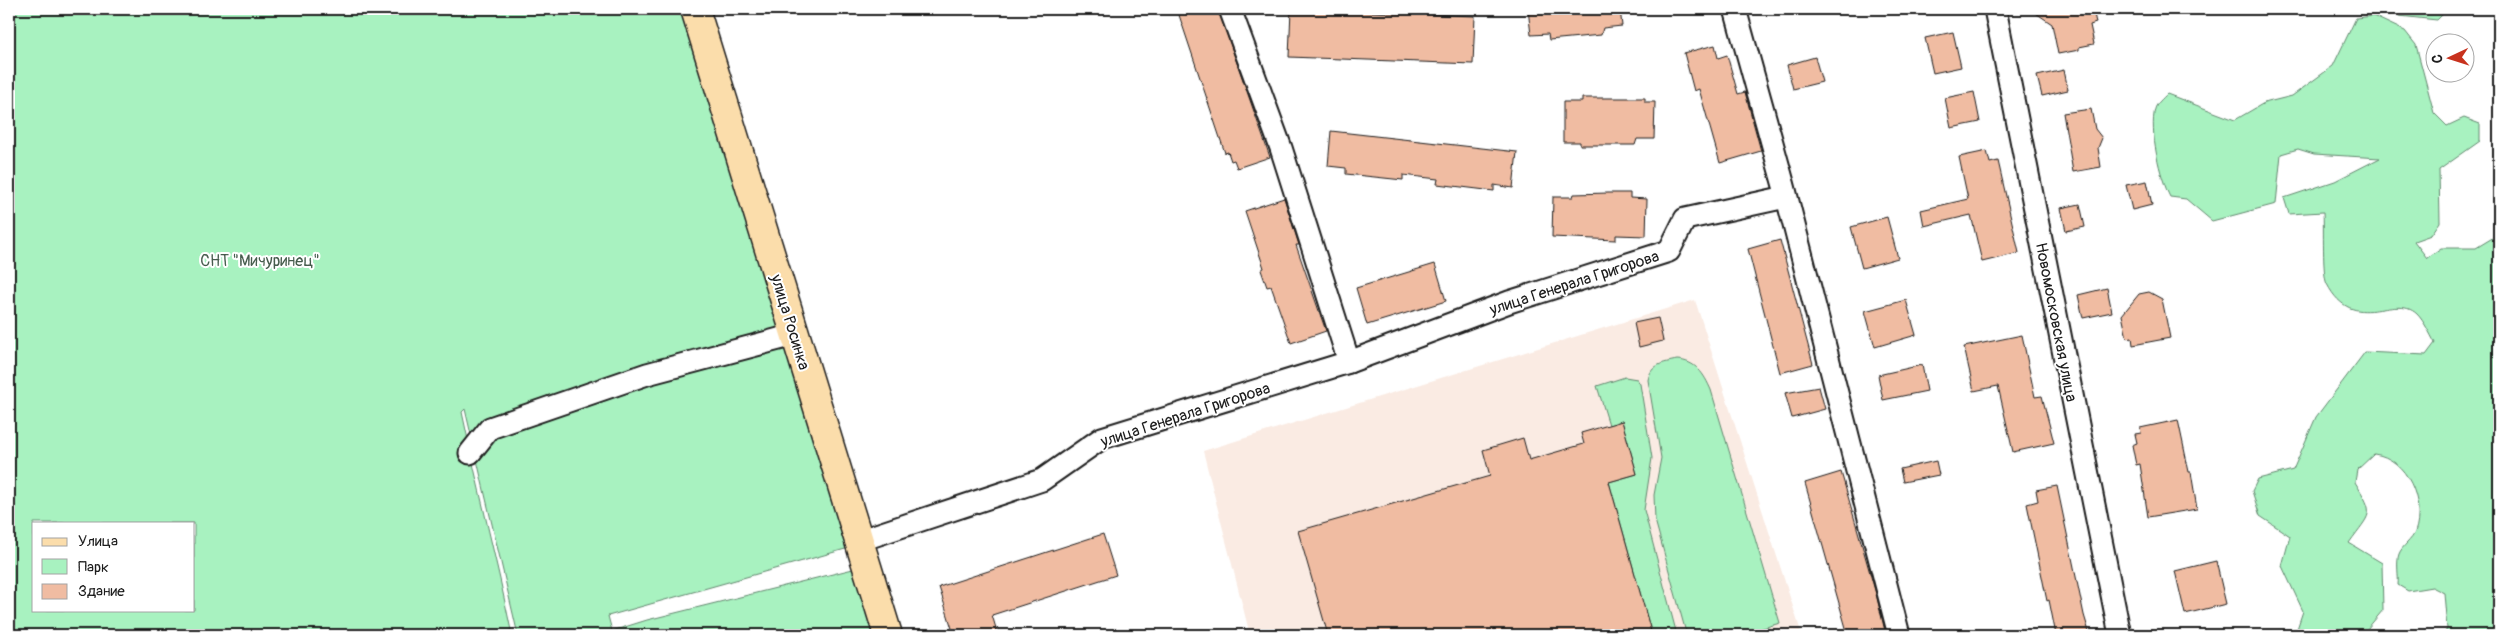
<svg xmlns="http://www.w3.org/2000/svg" width="2508" height="644" font-family="Pangolin,sans-serif">
<style>
.built{fill:#faebe3}
.green{fill:#a8f2c0;stroke:#62876e;fill-rule:evenodd}
.building{fill:#f0bca2;stroke:#1c1c1c}
.lines{fill:none;stroke-linecap:round;stroke-linejoin:round}
.street-casing{stroke:#1c1c1c;stroke-width:25}
.primary-casing{stroke:#1c1c1c;stroke-width:31}
.street{stroke:#fff;stroke-width:21}
.primary{stroke:#fbddab;stroke-width:28}
.labels{text-anchor:middle;stroke-width:4;stroke-linejoin:round;paint-order:stroke}
.park-label{font-size:16px;fill:#465c4d;stroke:#fff}
.street-label{font-size:16px;fill:#1c1c1c;stroke:#fff}
</style>
<rect width="100%" height="100%" fill="#fff"/>
<filter id="ink" filterUnits="userSpaceOnUse"><feTurbulence type="fractalNoise" baseFrequency=".02" numOctaves="2"/><feDisplacementMap in="SourceGraphic" scale="10" xChannelSelector="R" yChannelSelector="G"/><feConvolveMatrix kernelMatrix="1 2 1 2 8 2 1 2 1" color-interpolation-filters="sRGB"/></filter>
<g filter="url(#ink)">
<path class="built" d="M1695 300 1802 635H1250L1203 451Z"/>
<g class="green">
<path d="M9 9H693L863 544 608 616 612 631 647 620 865 566 886 635H518L465 409 462 412C477 487 497 560 512 635H9ZM34 523H194V610H34Z"/>
<path d="M2395 9H2448L2437 20 2399 16Z"/>
<path d="M2373 16 2405 31 2416 45 2434 113 2447 126 2464 118 2480 124V141L2439 170 2440 222 2431 235 2414 241 2427 258 2441 248H2476L2499 234V635H2443L2447 629 2444 593 2432 587 2408 591 2398 585C2399 576 2396 562 2399 554 2402 546 2412 540 2415 532 2426 502 2407 458 2374 454L2357 470 2355 482C2376 516 2371 512 2349 543L2382 563 2383 610 2362 635H2295L2303 611 2282 566 2290 536 2260 516 2252 491 2258 479 2293 470 2316 417 2365 352 2426 355 2435 343C2430 334 2424 321 2417 314 2394 292 2354 336 2327 284 2322 275 2324 226 2323 212L2289 214 2284 198 2335 181 2380 158 2314 154 2298 149 2281 154 2276 204 2212 221 2186 199 2170 197C2160 178 2149 131 2155 109 2156 104 2163 98 2167 94L2235 120 2264 103 2292 96 2333 66 2356 18Z"/>
<path d="M1677 360C1696 361 1704 374 1711 390L1780 623 1739 635H1690L1685 629 1655 520 1654 495 1661 458 1648 380C1651 364 1663 363 1677 360Z"/>
<path d="M1625 377 1637 379 1640 384 1652 458 1644 510 1677 635H1652L1609 482 1637 474 1622 421 1609 425 1597 386Z"/>
<path d="M2403 630 2425 635H2388L2391 632Z"/>
</g>
<g class="building">
<path d="M1177 9H1218L1270 157 1237 168 1234 160 1231 161 1228 152 1225 153Z"/>
<path d="M1291 9 1475 16 1473 64 1289 57Z"/>
<path d="M1528 9H1620L1622 26 1603 28 1601 35 1549 40 1548 34 1531 35Z"/>
<path d="M2030 9H2093L2096 23 2090 25 2094 44 2079 47V50L2058 54 2052 24Z"/>
<path d="M1953 32 1961 67 1933 73 1925 38Z"/>
<path d="M1715 45 1718 58 1727 55 1738 94 1745 92 1761 151 1720 163 1699 89 1694 91 1684 53Z"/>
<path d="M1815 57 1822 82 1793 89 1787 65Z"/>
<path d="M2064 70 2068 90 2042 96 2037 76Z"/>
<path d="M1974 92 1980 122 1951 128 1945 98Z"/>
<path d="M1582 98H1645V102H1655L1654 139H1637L1635 145H1580V142H1563V102H1582Z"/>
<path d="M2091 109 2095 129 2102 138 2098 148 2101 167 2073 172 2063 113Z"/>
<path d="M1331 131 1517 152 1513 188 1494 185V191L1437 184 1438 179 1403 175V180L1346 174V168L1328 166Z"/>
<path d="M1987 151 1990 163 1998 161 2019 253 1982 262 1971 215 1924 226 1921 210 1968 199 1959 157Z"/>
<path d="M2147 181 2152 205 2132 210 2126 185Z"/>
<path d="M1608 193H1630V198L1647 199 1646 236 1616 235V240L1552 237 1553 197H1573L1574 194Z"/>
<path d="M1284 198 1299 245H1296L1326 331 1291 343 1271 286 1267 287 1261 270 1264 268 1245 211Z"/>
<path d="M2080 204 2085 227 2066 231 2061 208Z"/>
<path d="M1887 217 1898 258 1862 268 1851 227Z"/>
<path d="M1780 240 1813 364 1780 373 1748 249Z"/>
<path d="M1435 264 1446 301 1367 325 1356 288Z"/>
<path d="M2107 288 2112 312 2083 318 2078 295Z"/>
<path d="M2149 292 2162 299 2170 338 2133 345 2132 337 2127 338 2122 315 2139 294Z"/>
<path d="M1906 300 1916 335 1875 347 1865 311Z"/>
<path d="M1658 318 1663 341 1639 347 1634 323Z"/>
<path d="M2022 335 2035 397 2042 396 2054 443 2013 452 1998 386 1974 391 1964 347Z"/>
<path d="M1922 365 1927 391 1883 400 1878 375Z"/>
<path d="M1819 387 1825 409 1792 418 1785 393Z"/>
<path d="M2178 420 2189 472H2191L2197 509 2148 517 2140 464 2136 465 2132 445 2137 443 2135 434 2141 433 2140 428Z"/>
<path d="M1622 421 1637 474 1609 482 1652 635H1328L1298 531 1490 476 1483 450 1523 438 1529 460 1584 444 1581 433Z"/>
<path d="M1936 461 1939 475 1903 482 1900 469Z"/>
<path d="M1841 472 1876 594 1886 635H1848L1805 483Z"/>
<path d="M2057 486 2084 615 2090 635H2056L2049 600 2047 601 2027 504 2038 501 2036 490Z"/>
<path d="M1103 534 1116 575 992 615 998 635H954L939 587Z"/>
<path d="M2216 561 2226 604 2185 614 2175 571Z"/>
</g>
<g class="lines">
<g class="street-casing">
<g id="street">
<path d="M1735 9 1784 186 1899 635"/>
<path d="M1995 9 2120 635"/>
<path d="M1349 362 1509 302 1669 251 1685 219 1786 197"/>
<path d="M470 453 490 428 647 374 794 335"/>
<path d="M858 541 1042 480 1102 438 1349 362 1281 148 1230 9"/>
</g>
</g>
<g class="primary-casing">
<path id="primary" d="M695 9 888 635"/>
</g>
<use href="#street" class="street"/>
<use href="#primary" class="primary"/>
</g>
</g>
<g class="labels">
<g class="park-label">
<text x="260" y="266">СНТ "Мичуринец"</text>
</g>
<g class="street-label">
<text transform="translate(1574 282) rotate(-18)" y="6">улица Генерала Григорова</text>
<text transform="translate(791 322) rotate(73)" y="6">улица Росинка</text>
<text transform="translate(2057 322) rotate(79)" y="6">Новомосковская улица</text>
<text transform="translate(1185 414) rotate(-18)" y="6">улица Генерала Григорова</text>
</g>
</g>
<rect width="2508" height="644" fill="none" stroke="#fff" stroke-width="30"/>
<rect x="15" y="15" width="2478" height="614" fill="none" stroke="#1c1c1c" stroke-width="2" filter="url(#ink)"/>
<rect x="32" y="522" width="162" height="90" fill="#ffffff" stroke="#a4a4a4"/>
<rect x="42" y="538" width="25" height="8" fill="#fbddab" stroke="#a4a4a4"/>
<text x="78" y="546" font-size="15" fill="#1c1c1c">Улица</text>
<rect x="42" y="559" width="25" height="15" fill="#a8f2c0" stroke="#a4a4a4"/>
<text x="78" y="572" font-size="15" fill="#1c1c1c">Парк</text>
<rect x="42" y="584" width="25" height="15" fill="#f0bca2" stroke="#a4a4a4"/>
<text x="78" y="596" font-size="15" fill="#1c1c1c">Здание</text>
<g transform="translate(2450 58) rotate(266)"><circle r="24" fill="#ffffff" stroke="#a4a4a4"/>
<path d="M0-4L9 19L0 12L-9 19Z" fill="#c8321e"/>
<text y="-8" font-size="14" font-weight="bold" text-anchor="middle" fill="#1c1c1c">С</text>
</g>
</svg>
